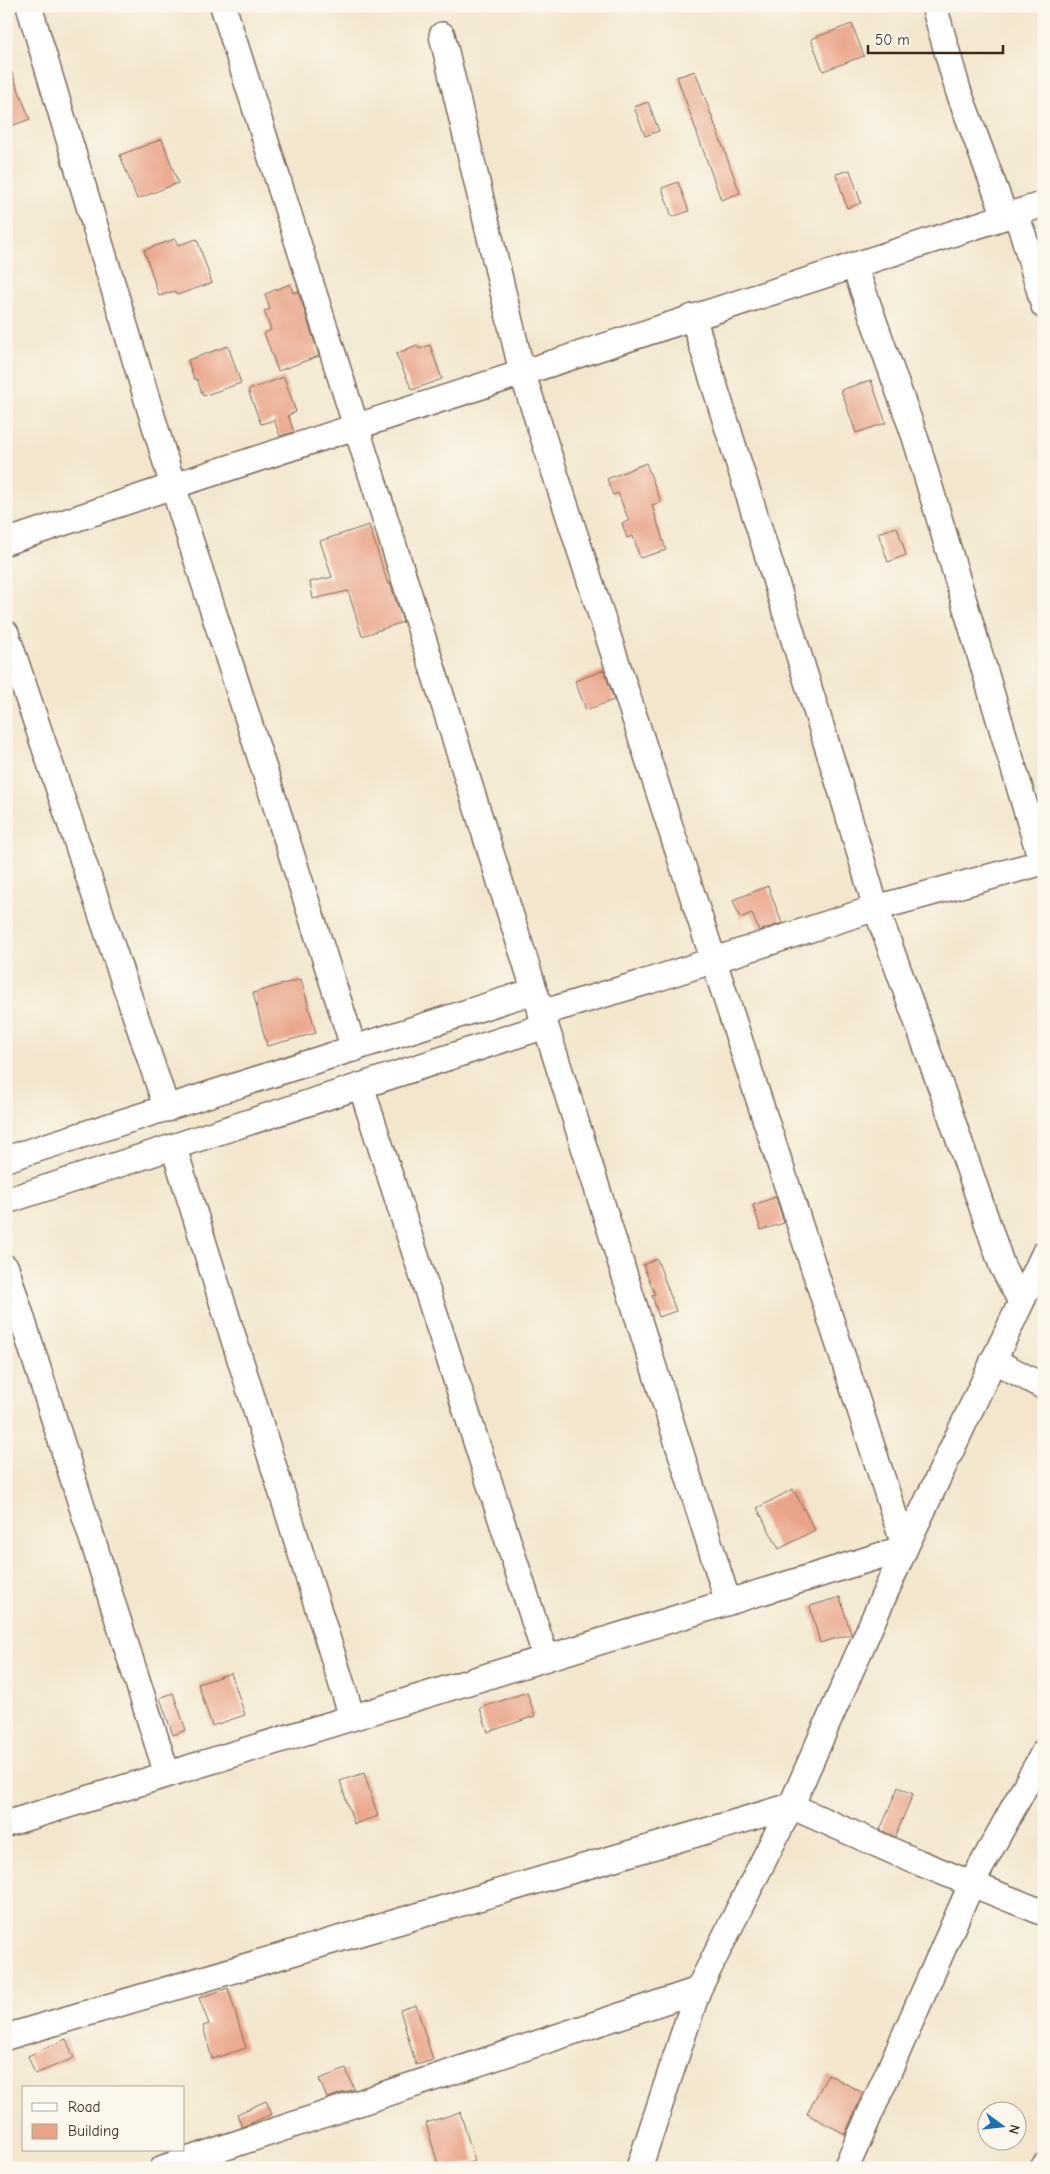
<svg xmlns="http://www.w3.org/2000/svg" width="1050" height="2174" font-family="'Comic Neue',sans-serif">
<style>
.building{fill:#e9a487}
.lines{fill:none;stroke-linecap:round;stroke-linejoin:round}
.minor-casing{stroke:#7b6c5b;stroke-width:28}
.minor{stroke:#fff;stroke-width:25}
</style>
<rect width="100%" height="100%" fill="#fbf7ec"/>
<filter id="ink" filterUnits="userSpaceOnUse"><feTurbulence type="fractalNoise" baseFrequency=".02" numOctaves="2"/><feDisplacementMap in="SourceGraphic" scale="10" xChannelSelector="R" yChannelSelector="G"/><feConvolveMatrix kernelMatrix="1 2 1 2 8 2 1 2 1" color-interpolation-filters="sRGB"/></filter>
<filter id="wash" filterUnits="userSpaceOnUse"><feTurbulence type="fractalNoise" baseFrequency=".0096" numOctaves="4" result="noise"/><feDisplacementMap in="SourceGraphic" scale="20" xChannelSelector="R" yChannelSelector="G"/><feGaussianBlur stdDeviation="1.12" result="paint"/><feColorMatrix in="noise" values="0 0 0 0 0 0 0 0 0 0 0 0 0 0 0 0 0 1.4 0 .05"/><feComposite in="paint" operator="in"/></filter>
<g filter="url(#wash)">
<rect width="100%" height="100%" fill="#f3e6cd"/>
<g id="blocks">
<g class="building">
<path d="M852 24 864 56 823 71 811 39Z"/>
<path d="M6 58 30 119 6 128Z"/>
<path d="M695 71 740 193 721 200 677 77Z"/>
<path d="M648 102 659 131 645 136 634 107Z"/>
<path d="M162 139 178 183 137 199 120 155Z"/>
<path d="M850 170 861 203 847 208 836 174Z"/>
<path d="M678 182 689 211 672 217 662 188Z"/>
<path d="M175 239 178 245 197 239 212 283 177 295 175 291 159 296 144 250Z"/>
<path d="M290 284 293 293 298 291 319 356 278 371 264 333 271 330 264 311 270 309 265 294Z"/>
<path d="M417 345 419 349 430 345 442 379 412 390 396 354Z"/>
<path d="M228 346 241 383 203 396 197 379H194L188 360Z"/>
<path d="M284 377 296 412 288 415 294 432 280 436 274 420 261 424 248 390Z"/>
<path d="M871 380 886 423 856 433 841 390Z"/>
<path d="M646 463 661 502 652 505 666 550 640 558 633 536 627 538 622 523 629 521 618 493 613 495 607 479Z"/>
<path d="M369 525 388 584 390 583 403 622 362 636 348 591 313 599 310 582 332 577 320 541Z"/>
<path d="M897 527 906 555 888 562 878 533Z"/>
<path d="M604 670 614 700 586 710 575 681Z"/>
<path d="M768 886 782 923 759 931 752 913 740 918 733 900Z"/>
<path d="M301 979 316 1033 267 1046 253 993Z"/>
<path d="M776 1197 784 1223 761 1230 753 1205Z"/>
<path d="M657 1259 676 1311 659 1317 652 1295 655 1294 643 1265Z"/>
<path d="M793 1489 815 1530 779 1549 757 1508Z"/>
<path d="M840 1597 851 1634 820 1643 810 1606Z"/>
<path d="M231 1673 245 1715 212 1726 198 1684Z"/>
<path d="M527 1692 535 1716 488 1732 480 1708Z"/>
<path d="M173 1693 186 1730 173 1735 160 1698Z"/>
<path d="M364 1773 378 1816 354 1824 340 1781Z"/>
<path d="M898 1787 913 1794 895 1837 880 1830Z"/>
<path d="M228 1988 246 2048 212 2059 203 2026 209 2024 199 1998Z"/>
<path d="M416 2005 433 2060 416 2065 400 2010Z"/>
<path d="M66 2039 74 2058 35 2074 28 2056Z"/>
<path d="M346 2069 354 2089 327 2098 319 2079Z"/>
<path d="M828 2074 863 2093 845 2134 807 2114Z"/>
<path d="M266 2101 272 2114 242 2127 237 2114Z"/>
<path d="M460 2112 475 2161 452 2168H439L426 2123Z"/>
</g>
</g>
</g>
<g filter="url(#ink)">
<use href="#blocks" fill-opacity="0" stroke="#7b6c5b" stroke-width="1"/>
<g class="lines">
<g class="minor-casing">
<g id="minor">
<path d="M29 6 173 486 354 1049"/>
<path d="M223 6 728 1602"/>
<path d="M934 6 958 90 1005 216"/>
<path d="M1015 213 1023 234 1044 306"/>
<path d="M854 265 915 437 1042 863"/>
<path d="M693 317 841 790 876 908 944 1096 1002 1266 1021 1302"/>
<path d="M6 542 173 486 1044 204"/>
<path d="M6 633 167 1109"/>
<path d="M541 1013 646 982 876 908 1044 862"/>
<path d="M361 1086 546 1658"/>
<path d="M174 1148 352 1717"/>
<path d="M6 1159 534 991"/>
<path d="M6 1201 545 1026"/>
<path d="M6 1268 167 1774"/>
<path d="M993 1360 1044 1387"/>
<path d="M6 1824 905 1548 522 372 442 35"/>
<path d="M6 2037 791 1806 915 1861 1044 1913"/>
<path d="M163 2168 698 1990"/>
<path d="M639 2168 698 1990 791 1806 905 1548 1044 1254"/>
<path d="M846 2168 972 1883 1044 1752"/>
<path d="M1043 2168 1044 2166"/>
</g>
</g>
<use href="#minor" class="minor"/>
</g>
</g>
<rect width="1050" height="2174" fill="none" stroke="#fbf7ec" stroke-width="25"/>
<rect x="22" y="2086" width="162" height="65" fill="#fbf7ec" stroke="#aea59a"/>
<rect x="32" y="2103" width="25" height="8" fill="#ffffff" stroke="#aea59a"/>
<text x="68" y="2112" font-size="15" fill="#3b2a1e">Road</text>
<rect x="32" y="2124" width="25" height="15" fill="#e9a487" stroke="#aea59a"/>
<text x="68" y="2136" font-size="15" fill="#3b2a1e">Building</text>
<g transform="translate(1002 2126) rotate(105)"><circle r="24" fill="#fbf7ec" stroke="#aea59a"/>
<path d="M0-4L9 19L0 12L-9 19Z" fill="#1f6fb2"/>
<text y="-8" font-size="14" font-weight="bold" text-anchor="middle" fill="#3b2a1e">N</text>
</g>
<path d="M868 45v8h135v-8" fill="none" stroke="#3b2a1e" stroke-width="2.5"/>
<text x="875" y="45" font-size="15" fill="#3b2a1e" stroke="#fbf7ec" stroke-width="4" paint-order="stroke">50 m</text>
</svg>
